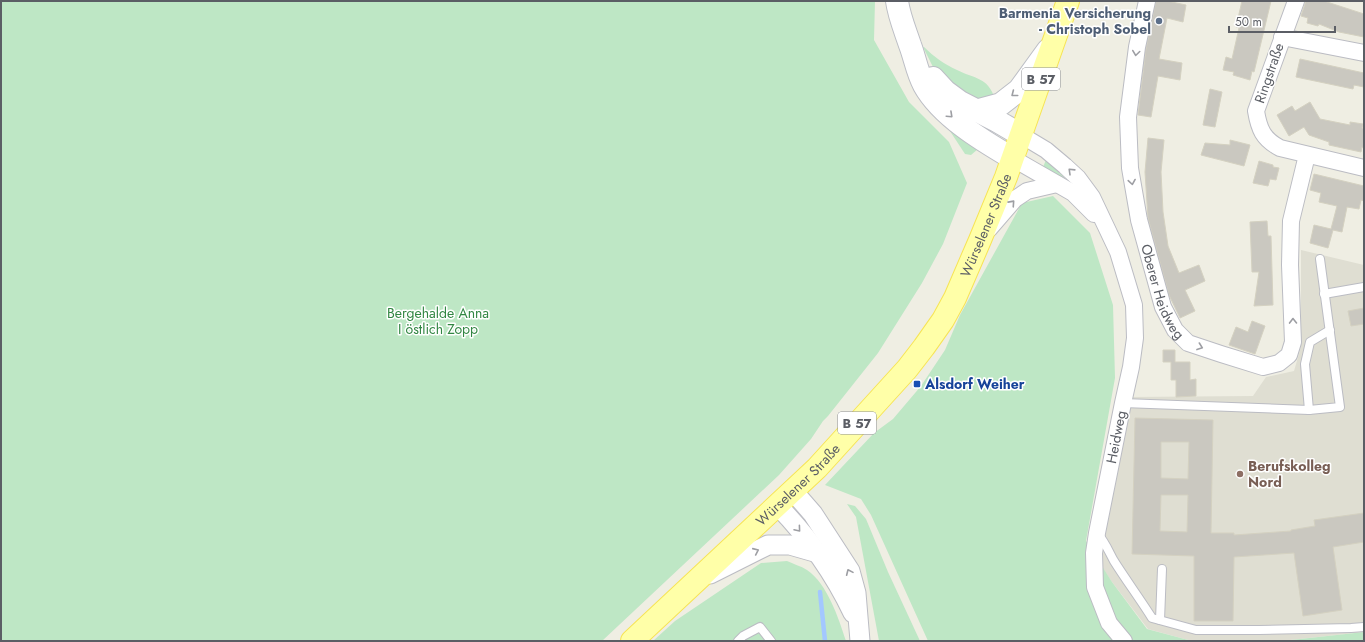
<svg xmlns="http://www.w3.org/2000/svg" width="1365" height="642" font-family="Jost,sans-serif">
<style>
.education{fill:#dfded2}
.green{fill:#bee7c5}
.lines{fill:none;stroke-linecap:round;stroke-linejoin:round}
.stream{stroke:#a3c8ff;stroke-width:4.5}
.building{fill:#cac8c0;stroke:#d4d1c1;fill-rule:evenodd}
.service-casing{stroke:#bbbcc3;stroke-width:10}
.minor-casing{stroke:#bbbcc3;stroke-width:18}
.tertiary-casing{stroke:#bbbcc3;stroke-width:21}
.secondary-casing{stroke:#bcbec5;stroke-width:24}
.primary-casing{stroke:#f7e454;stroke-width:24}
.service{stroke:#fff;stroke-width:8}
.minor{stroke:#fff;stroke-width:16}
.tertiary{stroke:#fff;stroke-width:19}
.secondary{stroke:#fff;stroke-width:22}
.primary{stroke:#ffffa8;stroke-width:22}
.oneway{stroke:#9d9ea3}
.service-dot{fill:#5c6f8a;stroke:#fff;stroke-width:1.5}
.transit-dot{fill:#1a4fb4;stroke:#fff;stroke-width:1.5}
.education-dot{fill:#8d6e63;stroke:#fff;stroke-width:1.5}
.labels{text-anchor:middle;stroke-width:3;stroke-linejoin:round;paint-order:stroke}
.shield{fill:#fff;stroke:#8c8e93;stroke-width:1}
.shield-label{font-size:13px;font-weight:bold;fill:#5b5e65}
.service-label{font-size:14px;font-weight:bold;fill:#4e5e75;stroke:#fff;text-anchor:end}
.street-label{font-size:14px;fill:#5b5e65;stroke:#fff}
.park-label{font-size:14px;fill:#318642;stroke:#fff}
.transit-label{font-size:14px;font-weight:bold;fill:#164399;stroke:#fff;text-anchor:start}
.education-label{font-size:14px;font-weight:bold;fill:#785e54;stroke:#fff;text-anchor:start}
</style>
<rect width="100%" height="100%" fill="#efeee3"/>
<path class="education" d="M1301 250 1364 265V632L1281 641H1192L1148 629 1112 582 1100 564 1106 522 1129 397 1253 396 1266 377 1294 371 1301 347Z"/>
<g class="green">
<path d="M1 1H875L874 40 909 102 949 142 967 183 943 244 922 283 878 353 828 416 823 421 811 439 779 475 602 641H1Z"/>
<path d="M923 47H924C934 57 944 64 957 70 975 79 988 77 995 99L975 101 934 69Z"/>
<path d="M946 125 978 149 971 155 965 154Z"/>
<path d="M1046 160 1065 178 1063 180 1043 167Z"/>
<path d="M1053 196 1090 233 1113 305 1115 378 1086 541 1112 582 1147 629 1192 641H928L871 515 861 499 825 485 874 433 893 419 921 386 945 350 960 315 1022 203Z"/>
<path d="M847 504 855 506 866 519 888 572 920 641H879L856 517Z"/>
<path d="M787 561C793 564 801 566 807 570 827 583 839 619 846 641H653L675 621 761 563Z"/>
<path d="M1364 632V641H1282Z"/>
</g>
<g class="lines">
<path class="stream" d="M820 592 825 641"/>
</g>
<g class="building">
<path d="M1156 1H1167L1186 5 1183 22 1167 18 1159 59 1182 63 1180 80 1158 76 1151 117 1138 115 1146 49Z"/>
<path d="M1242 1H1271L1254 72 1252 71 1250 80 1233 75 1234 72 1223 70 1226 57 1232 59 1239 28 1236 27Z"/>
<path d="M1306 1H1324L1364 14V37L1339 32 1319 24 1318 26 1307 23 1308 18 1301 16Z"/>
<path d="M1300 59 1364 73V87L1354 85 1353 89 1296 77Z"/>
<path d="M1210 89 1222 92 1215 127 1203 125Z"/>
<path d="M1310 102 1320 119 1350 125V122L1363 124 1362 128 1364 129V148L1362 147 1361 152 1329 145V142L1309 135 1304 127 1289 136 1277 115 1292 106 1295 111Z"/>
<path d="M1148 138 1164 140 1161 172 1163 212 1168 246 1179 273 1199 265 1205 281 1185 290 1195 311 1180 318 1169 295 1148 218 1145 172Z"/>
<path d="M1230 140 1250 145 1244 166 1201 155 1205 143 1230 145Z"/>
<path d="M1259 161 1273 165V167L1279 168 1276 180 1270 179 1268 186 1253 183Z"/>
<path d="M1314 174 1364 186V201L1361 200 1359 209 1347 207 1342 232 1333 230 1328 248 1310 243 1314 225 1331 229 1337 206 1319 202 1321 193 1310 190Z"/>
<path d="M1267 221 1268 236H1271L1273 305 1254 306 1259 272H1252L1250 222Z"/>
<path d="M1364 308V324L1351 326 1348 311Z"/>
<path d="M1252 321 1265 326 1255 354 1229 345 1236 327 1248 332Z"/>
<path d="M1163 350H1175V362H1190V380L1196 379V396L1176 397V380H1171V362H1163Z"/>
<path d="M1135 418 1213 420 1211 533H1234V535L1291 531V530L1315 526 1314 520 1364 513V542L1333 547 1342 610 1303 616 1294 553 1234 557 1233 621H1194V556L1132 554ZM1161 442H1189L1188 479 1161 478ZM1161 495H1188L1187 532 1160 531Z"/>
</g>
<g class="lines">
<g class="service-casing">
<g id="service">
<path d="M1324 294 1364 287"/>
<path d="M1123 403 1309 410 1340 407 1320 259"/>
<path d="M1309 410 1305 364 1310 342 1330 330"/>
<path d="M1098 534C1105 542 1109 552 1114 561 1126 580 1140 599 1152 618L1196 630H1259L1351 628 1364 627"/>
<path d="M1160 620 1162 569"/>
<path d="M738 641 743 636 760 627 771 641"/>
</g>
</g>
<g class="minor-casing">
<g id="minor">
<path id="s1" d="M1147 1 1137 47 1128 117 1130 168 1139 220 1163 307 1175 330 1188 343 1221 354 1263 367 1279 363 1289 355 1293 342 1290 265 1291 221 1307 155"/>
<path d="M1296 1 1256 111C1259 129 1263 139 1280 148L1364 168"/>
<path d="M1282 37 1364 53"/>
<path d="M1021 135 1046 150 1065 166 1078 178 1092 197 1118 252 1134 305 1135 338 1131 367 1123 403 1097 533 1094 553 1095 587 1109 623 1124 641"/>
<path d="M1012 158 1073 193 1094 214"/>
<path d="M989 229 1015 199 1027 191 1057 184"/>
</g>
</g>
<g class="tertiary-casing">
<g id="tertiary">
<path d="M793 491 813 514 850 571 856 593 860 641"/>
<path d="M778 506C809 538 834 573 853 613"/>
<path d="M710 574 768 545H790L818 553"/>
</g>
</g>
<g class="secondary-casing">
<g id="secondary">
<path d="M897 1C899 16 905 30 910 45 915 58 917 72 924 85 941 116 983 141 1012 158"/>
<path d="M933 78 945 91 960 102 997 121 1021 135"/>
<path d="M975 111 1001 104 1019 90 1048 50"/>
</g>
</g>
<g class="primary-casing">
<g id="primary">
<path id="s2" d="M632 641 817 468 907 369 924 347 943 320 955 298 980 240 1006 177 1068 1"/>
</g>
</g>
<use href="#service" class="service"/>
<use href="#minor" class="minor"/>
<use href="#tertiary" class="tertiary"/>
<use href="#secondary" class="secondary"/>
<use href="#primary" class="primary"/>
</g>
<defs><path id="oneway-chevron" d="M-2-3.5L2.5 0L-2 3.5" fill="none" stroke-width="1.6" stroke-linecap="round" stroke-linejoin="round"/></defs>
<g class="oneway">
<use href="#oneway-chevron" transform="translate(1136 53) rotate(98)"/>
<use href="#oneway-chevron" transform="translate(1014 94) rotate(142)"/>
<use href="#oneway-chevron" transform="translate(950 115) rotate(43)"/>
<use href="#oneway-chevron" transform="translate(1071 171) rotate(-136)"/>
<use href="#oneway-chevron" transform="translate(1132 182) rotate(81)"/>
<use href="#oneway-chevron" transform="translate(1012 203) rotate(-48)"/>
<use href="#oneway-chevron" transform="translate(1293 321) rotate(-91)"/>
<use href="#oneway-chevron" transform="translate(1200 347) rotate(20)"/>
<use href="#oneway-chevron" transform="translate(798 529) rotate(50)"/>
<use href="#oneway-chevron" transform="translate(756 551) rotate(-24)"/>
<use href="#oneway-chevron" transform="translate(849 572) rotate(-114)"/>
</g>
<circle class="service-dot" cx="1159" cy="21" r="4"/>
<rect class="transit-dot" x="913" y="380" width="8" height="8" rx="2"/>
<circle class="education-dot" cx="1240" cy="474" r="4"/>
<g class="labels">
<g class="shield">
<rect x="1022" y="68" width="38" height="22" rx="3"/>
<rect x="838" y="412" width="38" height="22" rx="3"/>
</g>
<g class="shield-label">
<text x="1041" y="84">B 57</text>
<text x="857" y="428">B 57</text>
</g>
<g class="service-label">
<text x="1151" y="18">Barmenia Versicherung<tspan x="1151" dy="16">- Christoph Sobel</tspan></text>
</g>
<g class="street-label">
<text transform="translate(1269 73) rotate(-71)" y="5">Ringstraße</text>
<text dy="5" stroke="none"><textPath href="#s2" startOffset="552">Würselener Straße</textPath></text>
<text dy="5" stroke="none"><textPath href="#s1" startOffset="297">Oberer Heidweg</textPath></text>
<text transform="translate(1116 437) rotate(-79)" y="5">Heidweg</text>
<text dy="5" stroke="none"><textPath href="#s2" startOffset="228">Würselener Straße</textPath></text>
</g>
<g class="park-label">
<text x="438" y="318">Bergehalde Anna<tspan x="438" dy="16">I östlich Zopp</tspan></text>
</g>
<g class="transit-label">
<text x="925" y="389">Alsdorf Weiher</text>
</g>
<g class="education-label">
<text x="1248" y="471">Berufskolleg<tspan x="1248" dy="16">Nord</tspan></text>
</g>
</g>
<rect width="1365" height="642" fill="none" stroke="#5b5e65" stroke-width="4"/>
<path d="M1229 26v6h106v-6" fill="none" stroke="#5b5e65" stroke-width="2"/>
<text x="1235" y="26" font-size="12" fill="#5b5e65" stroke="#ffffff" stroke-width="3" paint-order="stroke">50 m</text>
</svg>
